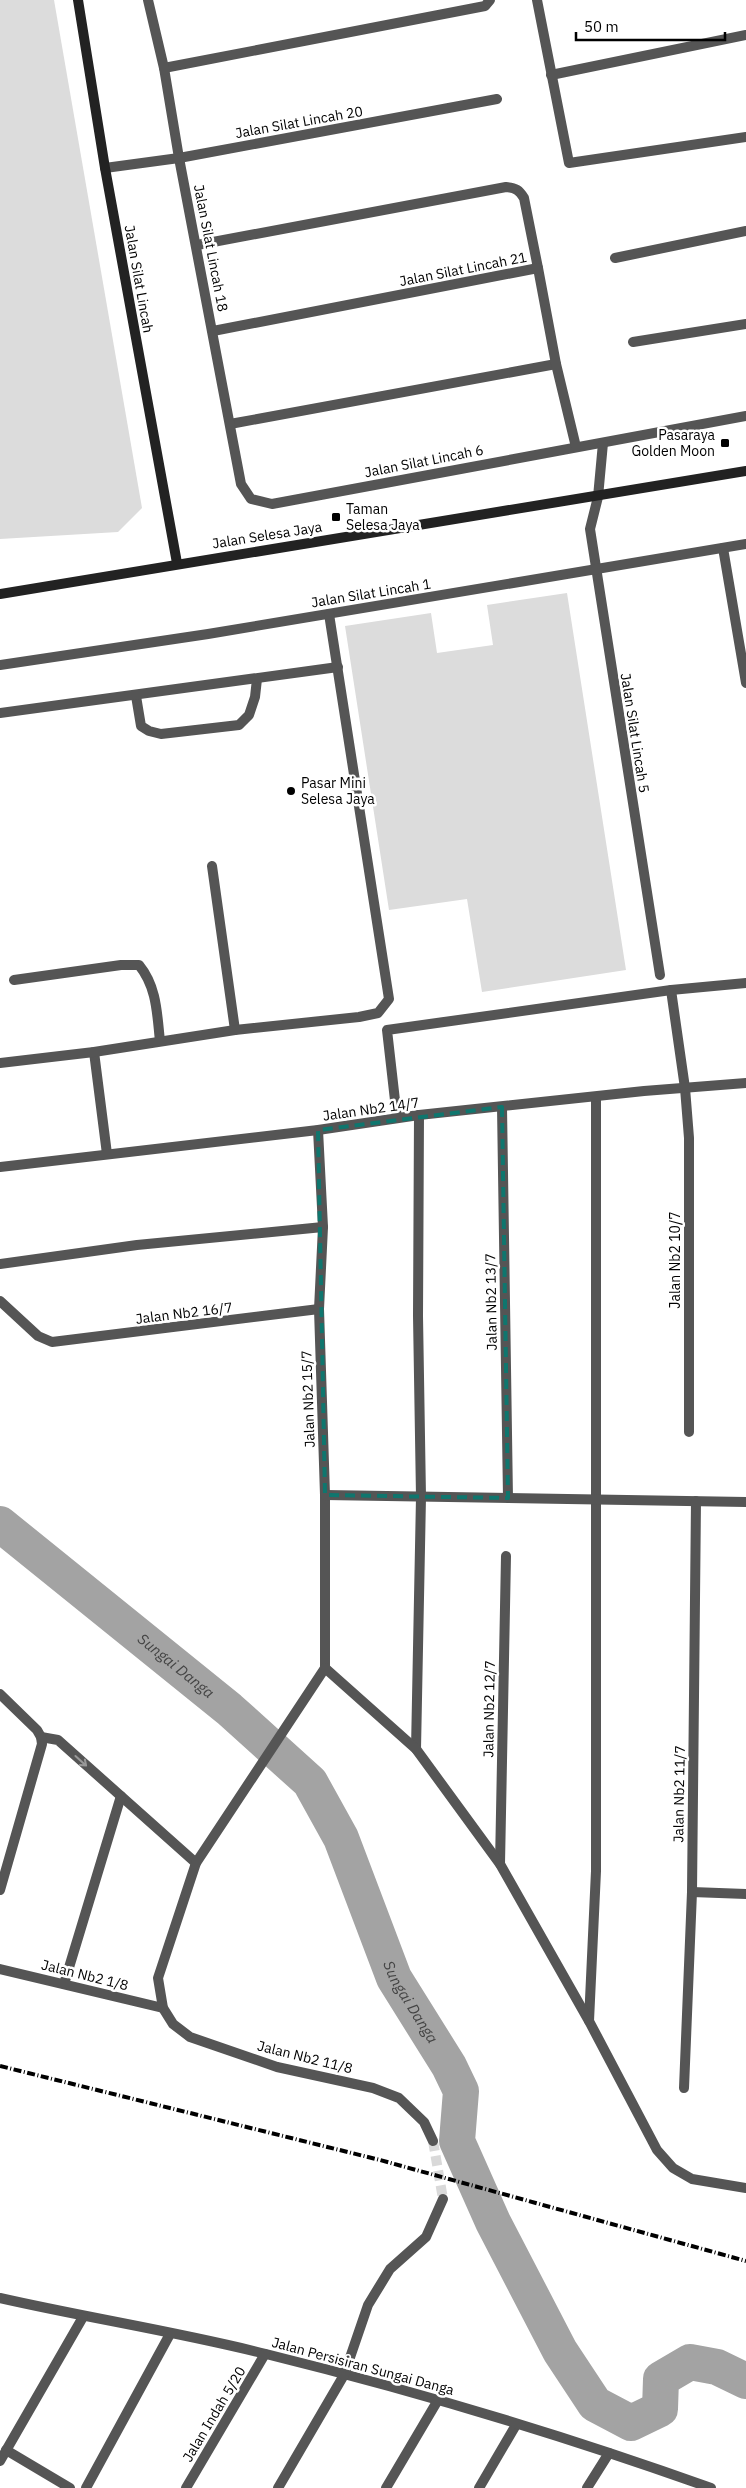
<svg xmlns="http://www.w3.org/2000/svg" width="746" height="2488" font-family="'IBM Plex Sans',sans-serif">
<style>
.green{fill:#dcdcdc}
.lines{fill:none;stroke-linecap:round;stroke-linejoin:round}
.river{stroke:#a3a3a3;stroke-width:36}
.street-tunnel{stroke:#d9d9d9;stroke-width:10;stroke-dasharray:10 5;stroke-linecap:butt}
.lane{stroke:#555;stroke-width:10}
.street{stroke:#555;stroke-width:10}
.secondary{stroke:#222;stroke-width:10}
.rail{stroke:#000;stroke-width:4;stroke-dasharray:8 2.5 1 2.5;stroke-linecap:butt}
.oneway{stroke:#999}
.marked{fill:none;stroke:#0f766e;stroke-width:4;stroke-dasharray:10 6;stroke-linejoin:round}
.poi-dot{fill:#000;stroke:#fff;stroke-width:2}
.labels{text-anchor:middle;stroke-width:5;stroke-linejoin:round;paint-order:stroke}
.street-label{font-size:14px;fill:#000;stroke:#fff}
.poi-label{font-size:14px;fill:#000;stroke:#fff;text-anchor:start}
.water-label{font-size:15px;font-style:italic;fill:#444;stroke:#fff}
</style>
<rect width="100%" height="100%" fill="#fff"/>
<g class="green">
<path d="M0 0H54L142 508 118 532 0 539Z"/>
<path d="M567 593 626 970 482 992 467 899 389 910 345 626 431 613 437 653 493 645 487 605Z"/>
</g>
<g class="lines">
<path class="river" id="s1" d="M0 1524 229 1709 310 1782 341 1838 394 1978 449 2066 461 2091 457 2141 493 2222 560 2351 595 2404 631 2423 660 2409 661 2379 690 2362 717 2367 746 2381"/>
<path class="street-tunnel" d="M433 2141 443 2199"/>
<g class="lane">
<path d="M537 0 569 163 746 137"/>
<path d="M164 68 485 6 490 0"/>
<path d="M197 245 506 187C516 188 519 190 524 198L538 268"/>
<path d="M633 342 746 324"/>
<path d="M230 424 556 364"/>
<path d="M136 696 141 726 149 731 161 734 239 725 249 715 255 697 257 679"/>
<path d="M0 713 338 667"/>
<path d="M671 990 685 1088"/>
<path d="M397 1118 387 1030 671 990 746 983"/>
<path d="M0 1264 137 1245 323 1227"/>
<path d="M41 1737 58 1740 196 1863"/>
<path d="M416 1749 421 1497 418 1316 419 1115"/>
<path d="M64 1984 121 1796"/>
<path d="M589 2021 596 1871V1097"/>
<path d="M86 2488 170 2334"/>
<path d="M278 2488 344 2375"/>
<path d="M479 2488 516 2425"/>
</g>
<g class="street">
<path d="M148 0 164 68 179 158 241 484 251 499 272 504 746 416"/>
<path d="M551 75 746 35"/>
<path d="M105 168 179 158 497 99"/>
<path d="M615 258 746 231"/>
<path d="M213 331 538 268 556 364 576 447"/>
<path d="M603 443 598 497 590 529 660 975"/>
<path d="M723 548 746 683"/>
<path d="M0 665 208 634 746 544"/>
<path d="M212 866 235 1030"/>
<path d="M14 980 121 965H139C157 987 157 1014 160 1041"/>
<path d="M94 1052 107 1154"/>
<path d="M0 1063 94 1052 235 1030 359 1017 378 1013 389 999 329 614"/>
<path d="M685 1088 689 1138V1432"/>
<path d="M502 1107 508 1498"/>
<path d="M318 1130 323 1227 319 1309 325 1495V1668"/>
<path d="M0 1167 318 1130 419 1115 644 1091 746 1083"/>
<path d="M0 1301 38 1336 52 1342 319 1309"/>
<path d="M325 1495 746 1502"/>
<path d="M0 1694 37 1730 41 1737 42 1744 0 1890"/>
<path d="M500 1864 506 1556"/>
<path d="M692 1892 746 1894"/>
<path d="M0 1969 163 2008"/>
<path d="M684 2088 692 1892 696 1501"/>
<path d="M433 2141 424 2122 399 2098 373 2088 277 2067 190 2037 173 2024 163 2008 158 1978 196 1863 325 1668 416 1749 500 1864 589 2021 657 2150 673 2168 692 2179 746 2188"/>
<path d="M0 2298C88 2318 179 2332 266 2354 416 2391 566 2436 711 2488"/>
<path d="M344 2375 368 2305 390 2269 426 2237 443 2199"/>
<path d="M6 2450 70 2488"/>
<path d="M0 2461 83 2317"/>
<path d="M186 2488 265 2354"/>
<path d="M386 2488 438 2400"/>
<path d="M587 2488 609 2453"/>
</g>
<g class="secondary">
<path d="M78 0 105 168 177 563"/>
<path d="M0 594 746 471"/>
</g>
<path class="rail" d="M0 2066 380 2160 746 2261"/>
</g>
<defs><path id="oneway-shaft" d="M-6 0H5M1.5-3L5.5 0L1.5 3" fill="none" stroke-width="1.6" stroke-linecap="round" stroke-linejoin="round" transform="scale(1.25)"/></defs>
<use class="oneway" href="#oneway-shaft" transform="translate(81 1761) rotate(42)"/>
<path class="marked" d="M502 1107 508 1498 325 1495 318 1130Z"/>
<g class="poi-dot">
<rect x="720" y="438" width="10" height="10" rx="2.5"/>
<rect x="331" y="512" width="10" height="10" rx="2.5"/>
<circle cx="291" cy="791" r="5"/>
</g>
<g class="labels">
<g class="street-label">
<text transform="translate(299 122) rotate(-10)" y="5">Jalan Silat Lincah 20</text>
<text transform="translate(211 248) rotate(79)" y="5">Jalan Silat Lincah 18</text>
<text transform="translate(463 269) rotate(-11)" y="5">Jalan Silat Lincah 21</text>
<text transform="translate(139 279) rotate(80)" y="5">Jalan Silat Lincah</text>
<text transform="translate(424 461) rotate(-11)" y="5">Jalan Silat Lincah 6</text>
<text transform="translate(267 535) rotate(-9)" y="5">Jalan Selesa Jaya</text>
<text transform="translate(371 593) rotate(-9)" y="5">Jalan Silat Lincah 1</text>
<text transform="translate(635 733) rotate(81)" y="5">Jalan Silat Lincah 5</text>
<text transform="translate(371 1109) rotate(-8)" y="5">Jalan Nb2 14/7</text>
<text transform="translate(675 1260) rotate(-90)" y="5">Jalan Nb2 10/7</text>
<text transform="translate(491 1302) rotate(-91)" y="5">Jalan Nb2 13/7</text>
<text transform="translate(184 1313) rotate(-7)" y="5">Jalan Nb2 16/7</text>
<text transform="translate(308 1399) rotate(-92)" y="5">Jalan Nb2 15/7</text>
<text transform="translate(489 1709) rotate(-89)" y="5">Jalan Nb2 12/7</text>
<text transform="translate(679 1794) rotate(-89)" y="5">Jalan Nb2 11/7</text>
<text transform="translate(85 1975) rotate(14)" y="5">Jalan Nb2 1/8</text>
<text transform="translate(305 2057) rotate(14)" y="5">Jalan Nb2 11/8</text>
<text transform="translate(363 2366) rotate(15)" y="5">Jalan Persisiran Sungai Danga</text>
<text transform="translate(214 2414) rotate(-59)" y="5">Jalan Indah 5/20</text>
</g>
<g class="poi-label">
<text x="715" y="440" text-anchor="end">Pasaraya<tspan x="715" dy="16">Golden Moon</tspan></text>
<text x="346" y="514">Taman<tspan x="346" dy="16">Selesa Jaya</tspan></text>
<text x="301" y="788">Pasar Mini<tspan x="301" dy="16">Selesa Jaya</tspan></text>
</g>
<g class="water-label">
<text dy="5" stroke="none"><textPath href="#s1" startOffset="226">Sungai Danga</textPath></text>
<text dy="5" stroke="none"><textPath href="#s1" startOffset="646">Sungai Danga</textPath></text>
</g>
</g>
<path d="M576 32v8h149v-8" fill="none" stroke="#000000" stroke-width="2.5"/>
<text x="584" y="32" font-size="15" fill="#000000" stroke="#ffffff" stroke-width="4" paint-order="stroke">50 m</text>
</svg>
